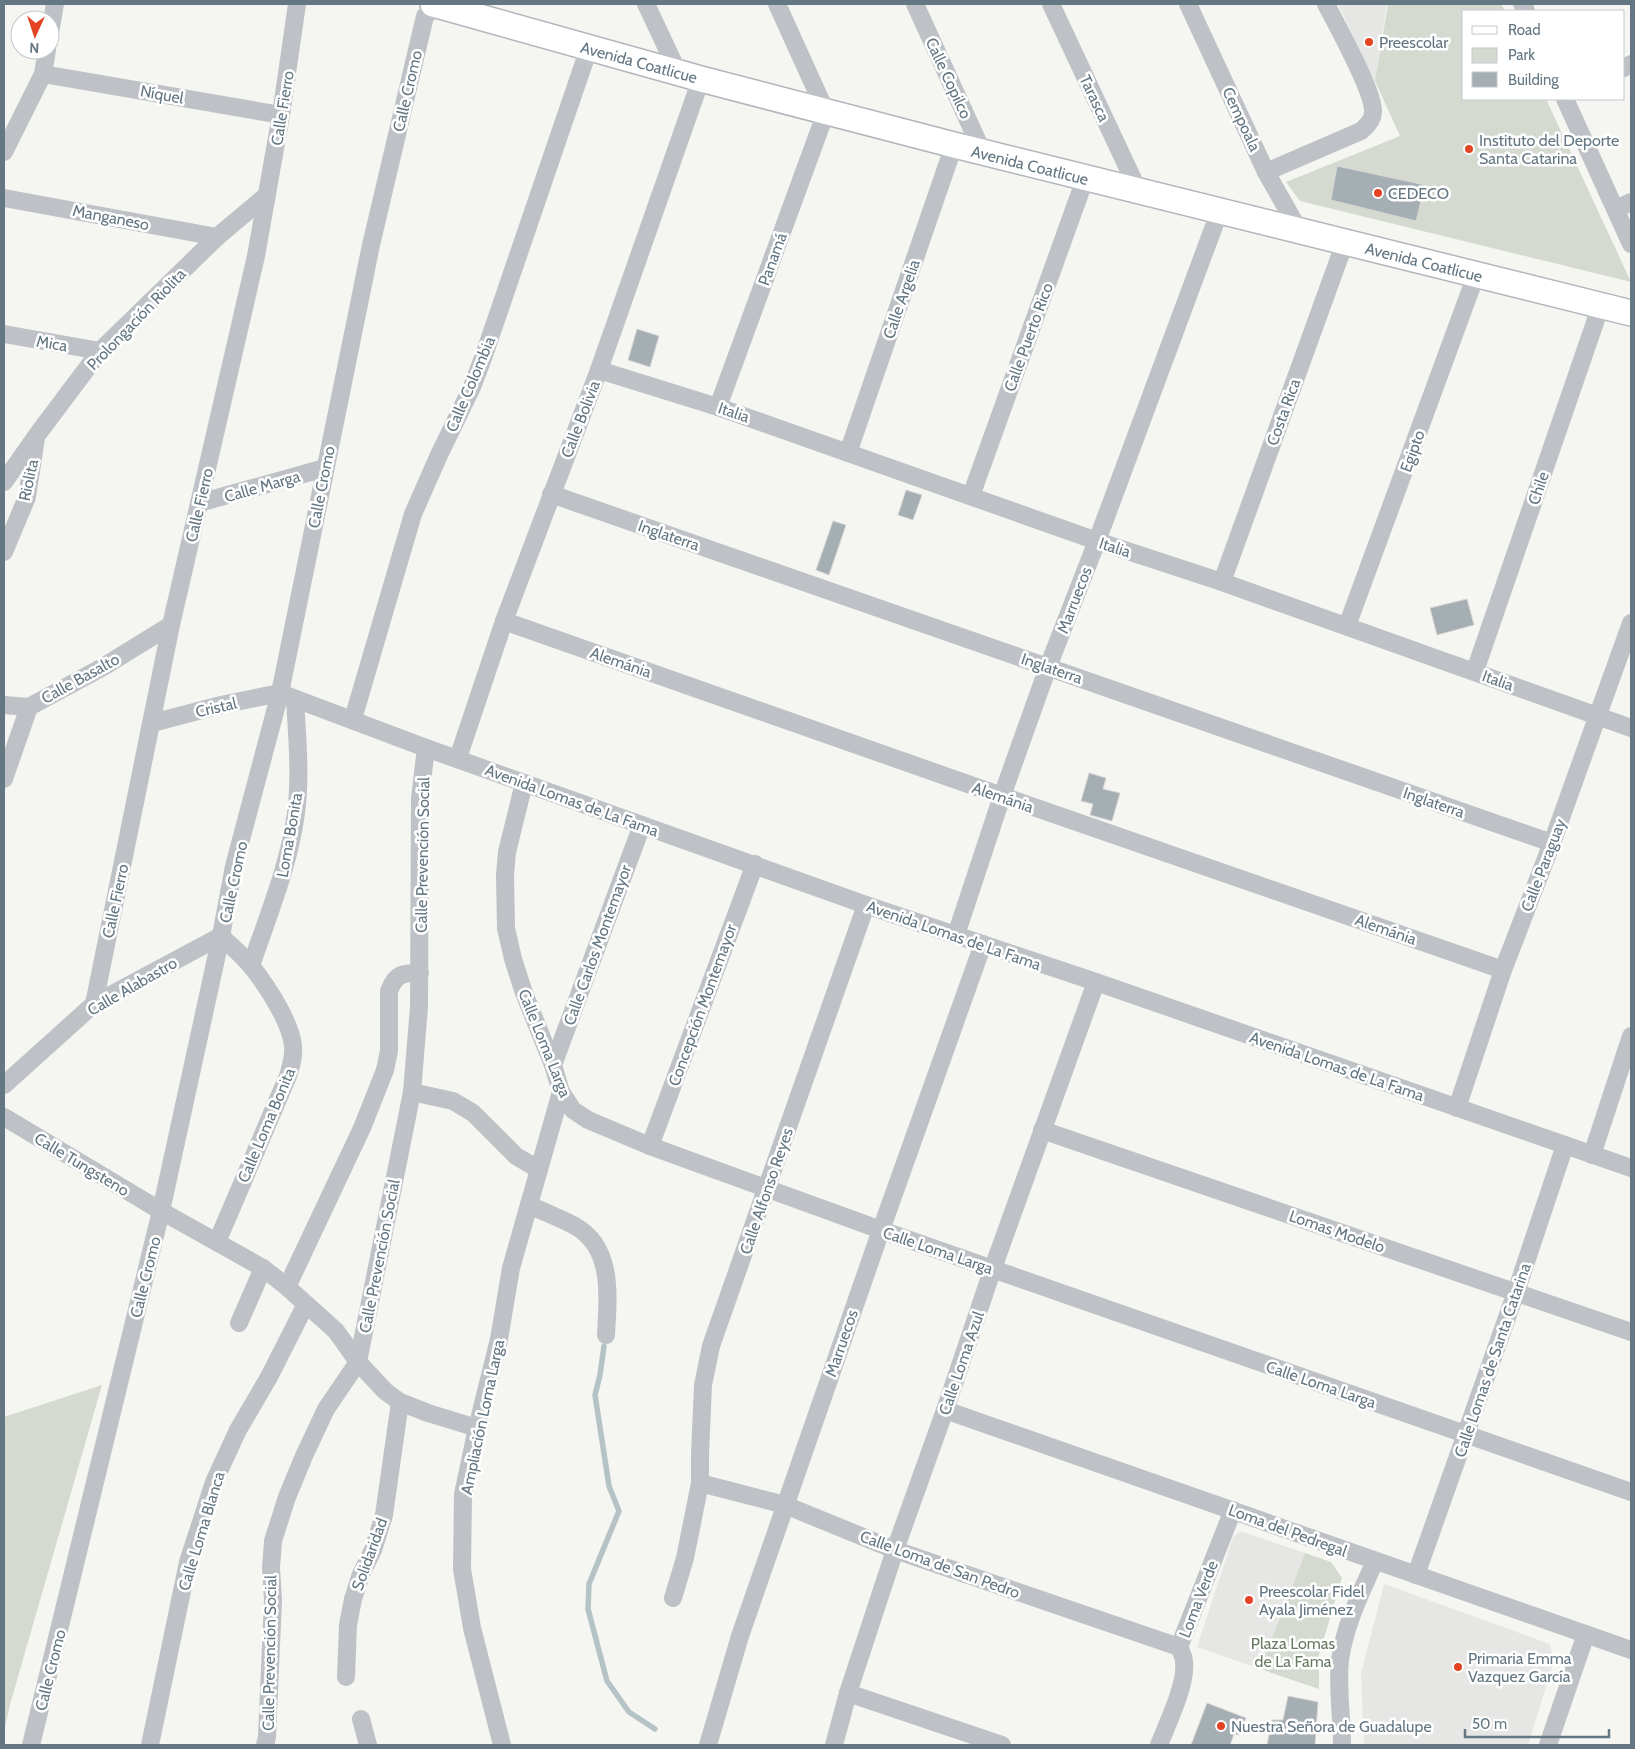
<svg xmlns="http://www.w3.org/2000/svg" width="1635" height="1749" font-family="Cabin,sans-serif">
<style>
.built{fill:#e6e7e5}
.green{fill:#d5dad1}
.lines{fill:none;stroke-linecap:round;stroke-linejoin:round}
.stream{stroke:#b5c3c6;stroke-width:5.5}
.building{fill:#a5aeb3;stroke:#d7d6d4}
.secondary-casing{stroke:#b0b6ba;stroke-width:28}
.street{stroke:#bec2c6;stroke-width:18}
.secondary{stroke:#fff;stroke-width:25}
.poi-dot{fill:#e44423;stroke:#fff;stroke-width:2}
.labels{text-anchor:middle;stroke-width:5;stroke-linejoin:round;paint-order:stroke}
.poi-label{font-size:16px;fill:#647783;stroke:#fff;text-anchor:start}
.street-label{font-size:16px;fill:#647783;stroke:#fff}
.park-label{font-size:16px;fill:#697a63;stroke:#fff}
</style>
<rect width="100%" height="100%" fill="#f5f5f1"/>
<g class="built">
<path d="M1338 4H1387L1375 81Z"/>
<path d="M1240 1531 1305 1553 1260 1669 1197 1647 1233 1537Z"/>
<path d="M1384 1584 1550 1644 1554 1661 1528 1745H1364L1361 1674Z"/>
</g>
<g class="green">
<path d="M1388 4H1501L1505 11H1464V99H1546L1631 282 1300 201 1286 182 1400 136 1375 81Z"/>
<path d="M102 1385 11 1701 4 1731V1417Z"/>
<path d="M1305 1553 1331 1562 1342 1578 1319 1655V1689L1260 1669Z"/>
</g>
<g class="lines">
<path class="stream" d="M604 1346 600 1375 595 1395 609 1486 619 1511 589 1584 588 1609 607 1681 629 1712 655 1729"/>
</g>
<g class="building">
<path d="M1337 166 1425 185 1416 221 1331 200Z"/>
<path d="M637 329 659 336 650 367 628 360Z"/>
<path d="M906 490 922 495 913 520 898 515Z"/>
<path d="M833 521 846 525 829 575 816 570Z"/>
<path d="M1467 599 1474 625 1437 635 1430 608Z"/>
<path d="M1089 773 1106 778 1103 789 1120 793 1112 821 1090 815 1093 804 1081 801Z"/>
<path d="M1288 1696 1318 1702 1315 1745H1267L1272 1720H1283Z"/>
<path d="M1207 1703 1246 1718 1239 1735 1234 1734 1230 1745H1191Z"/>
</g>
<g class="lines">
<g class="secondary-casing">
<path id="secondary" d="M433 4 701 79 954 145 1631 313"/>
</g>
<g class="street">
<path d="M646 4 678 72"/>
<path d="M915 4 983 153"/>
<path d="M1051 4 1139 192"/>
<path d="M1188 4 1266 172 1300 232"/>
<path d="M1522 4 1526 11"/>
<path d="M50 33 55 4"/>
<path d="M1624 68 1631 64"/>
<path d="M43 74 281 115"/>
<path d="M1565 99 1631 244"/>
<path d="M4 152 43 74 47 50"/>
<path d="M1266 172 1361 131C1367 126 1373 120 1373 112 1374 91 1337 26 1326 4"/>
<path d="M4 198 217 237"/>
<path d="M1616 209 1631 202"/>
<path d="M4 334 100 351"/>
<path d="M599 370 718 407 1097 541 1222 582 1631 728"/>
<path d="M718 407 826 112 777 4"/>
<path d="M848 453 954 145"/>
<path d="M4 482 37 435 100 351 217 237 267 195"/>
<path d="M551 494 1552 843"/>
<path d="M971 496 1085 179"/>
<path d="M199 503 325 468"/>
<path d="M4 552 27 497 36 438"/>
<path d="M1222 582 1345 242"/>
<path d="M504 621 1002 796 1503 970"/>
<path d="M1347 626 1476 275"/>
<path d="M1475 671 1601 305"/>
<path d="M4 705 29 707"/>
<path d="M353 719 413 514 439 455 472 387 483 358 589 48"/>
<path d="M152 723 221 705 280 693 426 748 866 905 1096 982 1631 1168"/>
<path d="M458 758 504 621 599 370 701 79"/>
<path d="M4 779 29 707 103 667 171 625"/>
<path d="M524 783 507 852 505 875 506 928 513 959 524 993 553 1065 561 1092 573 1110 588 1120 650 1146 881 1230 1631 1492"/>
<path d="M956 935 1002 796 1048 667 1097 541 1220 210"/>
<path d="M251 966C268 915 289 866 296 813 301 776 297 736 295 699"/>
<path d="M94 1004 171 625 256 256 281 115 297 4"/>
<path d="M553 1065 642 825"/>
<path d="M4 1085 94 1004 221 936C231 946 243 956 252 967 266 985 291 1022 293 1046 294 1057 291 1066 288 1076L217 1242"/>
<path d="M412 1092 453 1101 473 1113 516 1156 538 1169"/>
<path d="M1457 1108 1503 970 1552 843 1631 623"/>
<path d="M4 1117 161 1211 263 1268 287 1287 336 1331 358 1362 385 1391 400 1402 428 1413 477 1428"/>
<path d="M1042 1130 1631 1332"/>
<path d="M650 1146 755 864"/>
<path d="M1592 1155 1631 1036"/>
<path d="M529 1205C544 1212 560 1218 575 1226 614 1248 608 1297 606 1335"/>
<path d="M287 1287 362 1128 385 1070 389 1051V991C396 973 403 973 420 973"/>
<path d="M239 1323 263 1268"/>
<path d="M945 1410 1631 1650"/>
<path d="M700 1483 785 1505 895 1550 1179 1647"/>
<path d="M1416 1575 1516 1292 1565 1145"/>
<path d="M673 1598 685 1558 700 1483V1454L703 1385 711 1346 866 905"/>
<path d="M346 1677 348 1625 353 1599 361 1574 373 1550 384 1515 400 1402"/>
<path d="M848 1693 1002 1745"/>
<path d="M361 1719 368 1745"/>
<path d="M31 1745 161 1211 221 936 234 866 280 693 371 245 425 16 437 5"/>
<path d="M150 1745 188 1562 214 1482 238 1430 269 1377 306 1304"/>
<path d="M265 1745 267 1737 273 1600 271 1568 273 1541 287 1497 304 1456 326 1409 358 1362 412 1092 419 1007 420 798 426 748"/>
<path d="M502 1745 472 1628 462 1569 463 1494 477 1428 499 1339 511 1268 561 1092"/>
<path d="M708 1745 740 1636 881 1230 983 944"/>
<path d="M834 1745 848 1693 895 1550 945 1410 993 1268 1096 982"/>
<path d="M1159 1745C1167 1724 1187 1684 1184 1662 1184 1657 1181 1651 1179 1647L1233 1510"/>
<path d="M1342 1745C1342 1717 1337 1687 1340 1660 1345 1624 1361 1593 1375 1561"/>
<path d="M1548 1745 1586 1634"/>
</g>
<use href="#secondary" class="secondary"/>
</g>
<g class="poi-dot">
<circle cx="1369" cy="42" r="5"/>
<circle cx="1469" cy="149" r="5"/>
<circle cx="1378" cy="193" r="5"/>
<circle cx="1249" cy="1600" r="5"/>
<circle cx="1458" cy="1667" r="5"/>
<circle cx="1221" cy="1726" r="5"/>
</g>
<g class="labels">
<g class="poi-label">
<text x="1379" y="48">Preescolar</text>
<text x="1479" y="146">Instituto del Deporte<tspan x="1479" dy="18">Santa Catarina</tspan></text>
<text x="1388" y="199">CEDECO</text>
<text x="1259" y="1597">Preescolar Fidel<tspan x="1259" dy="18">Ayala Jiménez</tspan></text>
<text x="1468" y="1664">Primaria Emma<tspan x="1468" dy="18">Vazquez García</tspan></text>
<text x="1231" y="1732">Nuestra Señora de Guadalupe</text>
</g>
<g class="street-label">
<text transform="translate(639 62) rotate(15)" y="6">Avenida Coatlicue</text>
<text transform="translate(949 78) rotate(65)" y="6">Calle Copilco</text>
<text transform="translate(407 91) rotate(-77)" y="6">Calle Cromo</text>
<text transform="translate(162 94) rotate(10)" y="6">Níquel</text>
<text transform="translate(1095 98) rotate(65)" y="6">Tarasca</text>
<text transform="translate(282 108) rotate(-81)" y="6">Calle Fierro</text>
<text transform="translate(1242 119) rotate(65)" y="6">Cempoala</text>
<text transform="translate(1030 165) rotate(14)" y="6">Avenida Coatlicue</text>
<text transform="translate(111 217) rotate(11)" y="6">Manganeso</text>
<text transform="translate(772 259) rotate(-70)" y="6">Panamá</text>
<text transform="translate(1424 262) rotate(14)" y="6">Avenida Coatlicue</text>
<text transform="translate(901 299) rotate(-71)" y="6">Calle Argelia</text>
<text transform="translate(136 319) rotate(-46)" y="6">Prolongación Riolita</text>
<text transform="translate(1028 337) rotate(-70)" y="6">Calle Puerto Rico</text>
<text transform="translate(52 343) rotate(10)" y="6">Mica</text>
<text transform="translate(470 384) rotate(-67)" y="6">Calle Colombia</text>
<text transform="translate(734 412) rotate(19)" y="6">Italia</text>
<text transform="translate(1283 412) rotate(-70)" y="6">Costa Rica</text>
<text transform="translate(580 419) rotate(-69)" y="6">Calle Bolivia</text>
<text transform="translate(1412 451) rotate(-70)" y="6">Egipto</text>
<text transform="translate(28 480) rotate(-78)" y="6">Riolita</text>
<text transform="translate(262 486) rotate(-16)" y="6">Calle Marga</text>
<text transform="translate(321 487) rotate(-79)" y="6">Calle Cromo</text>
<text transform="translate(1538 488) rotate(-71)" y="6">Chile</text>
<text transform="translate(199 505) rotate(-77)" y="6">Calle Fierro</text>
<text transform="translate(669 535) rotate(19)" y="6">Inglaterra</text>
<text transform="translate(1115 547) rotate(18)" y="6">Italia</text>
<text transform="translate(1074 600) rotate(-69)" y="6">Marruecos</text>
<text transform="translate(621 662) rotate(19)" y="6">Alemánia</text>
<text transform="translate(1052 668) rotate(19)" y="6">Inglaterra</text>
<text transform="translate(80 678) rotate(-29)" y="6">Calle Basalto</text>
<text transform="translate(1498 680) rotate(20)" y="6">Italia</text>
<text transform="translate(216 707) rotate(-13)" y="6">Cristal</text>
<text transform="translate(1003 797) rotate(19)" y="6">Alemánia</text>
<text transform="translate(572 800) rotate(20)" y="6">Avenida Lomas de La Fama</text>
<text transform="translate(1434 802) rotate(19)" y="6">Inglaterra</text>
<text transform="translate(289 835) rotate(-80)" y="6">Loma Bonita</text>
<text transform="translate(422 855) rotate(-89)" y="6">Calle Prevención Social</text>
<text transform="translate(1543 865) rotate(-69)" y="6">Calle Paraguay</text>
<text transform="translate(233 882) rotate(-78)" y="6">Calle Cromo</text>
<text transform="translate(115 901) rotate(-78)" y="6">Calle Fierro</text>
<text transform="translate(1386 929) rotate(19)" y="6">Alemánia</text>
<text transform="translate(954 935) rotate(19)" y="6">Avenida Lomas de La Fama</text>
<text transform="translate(597 945) rotate(-70)" y="6">Calle Carlos Montemayor</text>
<text transform="translate(132 986) rotate(-30)" y="6">Calle Alabastro</text>
<text transform="translate(702 1005) rotate(-70)" y="6">Concepción Montemayor</text>
<text transform="translate(545 1043) rotate(68)" y="6">Calle Loma Larga</text>
<text transform="translate(1337 1066) rotate(19)" y="6">Avenida Lomas de La Fama</text>
<text transform="translate(266 1125) rotate(-67)" y="6">Calle Loma Bonita</text>
<text transform="translate(82 1164) rotate(31)" y="6">Calle Tungsteno</text>
<text transform="translate(766 1191) rotate(-71)" y="6">Calle Alfonso Reyes</text>
<text transform="translate(1337 1231) rotate(19)" y="6">Lomas Modelo</text>
<text transform="translate(938 1250) rotate(19)" y="6">Calle Loma Larga</text>
<text transform="translate(379 1256) rotate(-79)" y="6">Calle Prevención Social</text>
<text transform="translate(145 1277) rotate(-76)" y="6">Calle Cromo</text>
<text transform="translate(841 1343) rotate(-71)" y="6">Marruecos</text>
<text transform="translate(1492 1360) rotate(-71)" y="6">Calle Lomas de Santa Catarina</text>
<text transform="translate(961 1363) rotate(-71)" y="6">Calle Loma Azul</text>
<text transform="translate(1321 1384) rotate(19)" y="6">Calle Loma Larga</text>
<text transform="translate(482 1417) rotate(-78)" y="6">Ampliación Loma Larga</text>
<text transform="translate(1288 1530) rotate(20)" y="6">Loma del Pedregal</text>
<text transform="translate(201 1531) rotate(-73)" y="6">Calle Loma Blanca</text>
<text transform="translate(369 1554) rotate(-70)" y="6">Solidaridad</text>
<text transform="translate(940 1564) rotate(20)" y="6">Calle Loma de San Pedro</text>
<text transform="translate(1198 1599) rotate(-69)" y="6">Loma Verde</text>
<text transform="translate(269 1653) rotate(-89)" y="6">Calle Prevención Social</text>
<text transform="translate(50 1670) rotate(-76)" y="6">Calle Cromo</text>
</g>
<g class="park-label">
<text x="1293" y="1649">Plaza Lomas<tspan x="1293" dy="18">de La Fama</tspan></text>
</g>
</g>
<rect width="1635" height="1749" fill="none" stroke="#647783" stroke-width="10"/>
<rect x="1462" y="10" width="162" height="90" fill="#ffffff" stroke="#c1c9cd"/>
<rect x="1472" y="26" width="25" height="8" fill="#ffffff" stroke="#c1c9cd"/>
<text x="1508" y="35" font-size="15" fill="#647783">Road</text>
<rect x="1472" y="48" width="25" height="15" fill="#d5dad1" stroke="#c1c9cd"/>
<text x="1508" y="60" font-size="15" fill="#647783">Park</text>
<rect x="1472" y="72" width="25" height="15" fill="#a5aeb3" stroke="#c1c9cd"/>
<text x="1508" y="85" font-size="15" fill="#647783">Building</text>
<g transform="translate(35 35) rotate(183)"><circle r="24" fill="#ffffff" stroke="#c1c9cd"/>
<path d="M0-4L9 19L0 12L-9 19Z" fill="#e44423"/>
<text y="-8" font-size="14" font-weight="bold" text-anchor="middle" fill="#647783">N</text>
</g>
<path d="M1465 1729v8h144v-8" fill="none" stroke="#647783" stroke-width="2.5"/>
<text x="1472" y="1729" font-size="15" fill="#647783" stroke="#ffffff" stroke-width="4" paint-order="stroke">50 m</text>
</svg>
